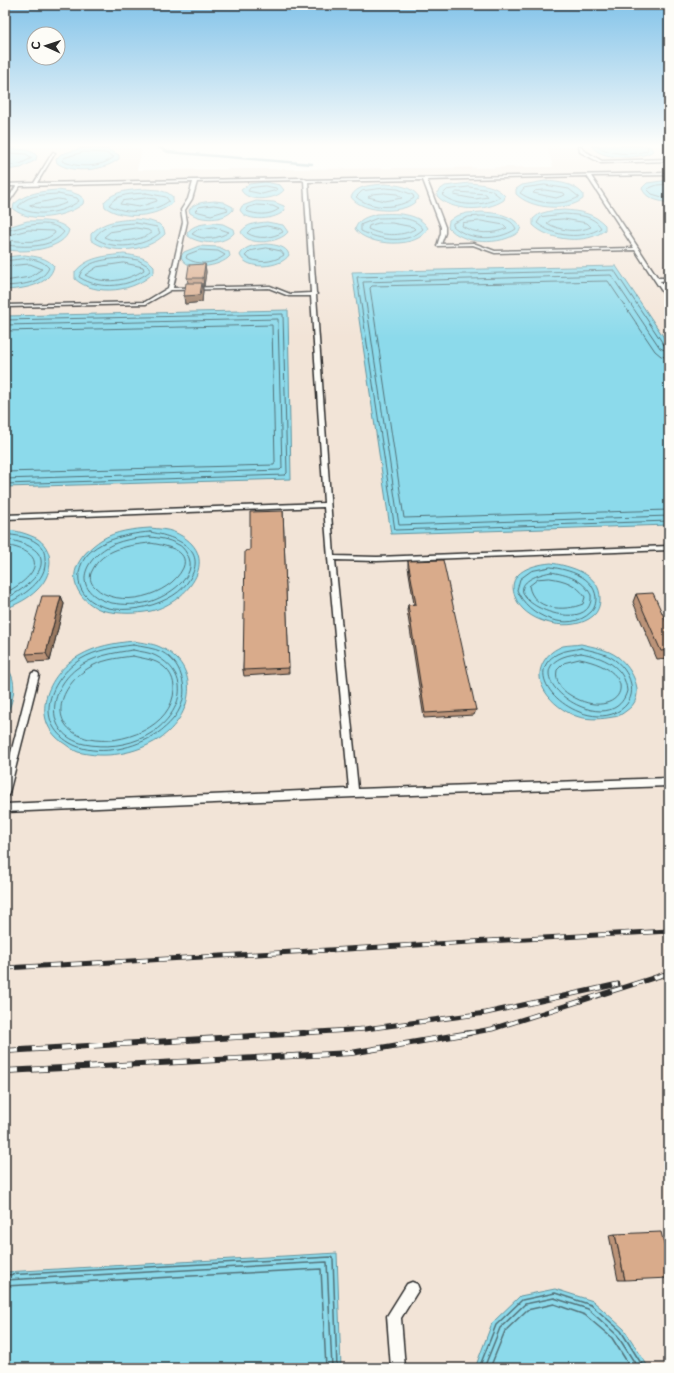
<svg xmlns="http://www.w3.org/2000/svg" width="674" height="1373" font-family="'Playpen Sans',sans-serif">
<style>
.built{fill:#f2e4d7}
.water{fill:#8cdaeb;stroke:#65949e}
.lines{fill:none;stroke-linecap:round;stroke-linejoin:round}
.shore-far1{stroke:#527178;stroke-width:1}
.shore{stroke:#527178;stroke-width:1.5}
.stream{stroke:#65949e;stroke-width:2.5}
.lane-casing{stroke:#2b2b2b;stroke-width:3}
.lane{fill:#fdfcf7;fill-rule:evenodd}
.rail-far1-casing{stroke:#2b2b2b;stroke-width:5}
.rail-casing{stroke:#2b2b2b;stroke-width:6}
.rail-far1{stroke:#fdfcf7;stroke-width:3.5;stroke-dasharray:11;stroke-linecap:butt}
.rail{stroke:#fdfcf7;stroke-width:4.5;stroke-dasharray:14;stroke-linecap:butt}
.wall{fill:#bb9378;stroke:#2b2b2b}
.shaded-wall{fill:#987861;stroke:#2b2b2b}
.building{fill:#d9ab8b;stroke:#2b2b2b}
</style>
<rect width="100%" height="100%" fill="#fdfcf7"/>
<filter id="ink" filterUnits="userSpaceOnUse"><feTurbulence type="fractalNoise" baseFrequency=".025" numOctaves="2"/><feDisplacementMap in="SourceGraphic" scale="8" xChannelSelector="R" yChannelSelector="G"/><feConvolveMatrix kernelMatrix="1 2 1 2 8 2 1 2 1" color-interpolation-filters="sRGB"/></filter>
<g filter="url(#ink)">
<path class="built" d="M5 146H127L142 150 137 170 553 167 547 146H669V1368H5Z"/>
<g class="water">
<path d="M592 146H650L653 151C641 160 599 160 592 146Z"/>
<path d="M83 148 107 149 119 155V159C104 171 72 174 57 163L56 159 61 154Z"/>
<path d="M15 149 27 150 34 153 37 156 36 160 21 168 5 170V150Z"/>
<path d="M669 180V203C659 201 645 199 642 188L647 183Z"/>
<path d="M545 181C559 182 573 183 583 194V199C566 212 531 209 516 194V189L522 185Z"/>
<path d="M265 182 280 185 284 190C277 200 247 203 241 190L249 184Z"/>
<path d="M469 183C482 184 496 185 505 196L504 200C486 212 452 212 437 196L438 191 445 186Z"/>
<path d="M385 184C397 185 412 186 419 197 410 216 361 213 351 197 356 185 373 185 385 184Z"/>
<path d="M146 189 159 190 168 193 173 197V202C158 218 122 220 105 207L104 202C115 190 131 190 146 189Z"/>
<path d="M58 190 71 192 79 195 84 199 83 204C66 217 31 224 13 209L14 204C26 193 42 191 58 190Z"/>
<path d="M215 201 223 202 233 207V210C224 221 201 221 190 213L189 210C194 202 205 202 215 201Z"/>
<path d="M256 201 274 202 284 206 285 210C277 220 246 223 240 210L242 206Z"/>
<path d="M564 210C579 211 594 213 605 225V230C587 245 549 241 533 225V219L539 214 550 211Z"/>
<path d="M482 212C496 213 511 214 521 227L519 232C501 246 463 245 448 227L449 221 456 216 467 213Z"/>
<path d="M377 214C394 213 418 212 428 228 419 250 366 246 355 229 359 218 367 217 377 214Z"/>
<path d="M136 219 150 221 159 224 164 229 165 234C148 252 110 255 91 240V234C103 221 119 220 136 219Z"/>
<path d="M27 221C41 221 58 219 69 230 65 250 21 254 5 249V228Z"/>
<path d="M267 222 283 225 288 232C280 243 247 247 241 232 247 223 258 223 267 222Z"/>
<path d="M214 223 223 224 233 229 234 233C224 245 200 245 188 236L187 233C193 224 204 224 214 223Z"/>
<path d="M267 244C275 245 287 246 289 255 281 268 246 271 240 255 245 245 257 245 267 244Z"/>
<path d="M199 246 219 247 229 252 230 256C221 267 185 273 181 256L184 252Z"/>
<path d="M124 254C136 256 146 257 154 266V272C136 292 95 297 75 279V272C87 257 105 256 124 254Z"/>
<path d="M25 255C37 257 46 257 54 266 50 286 22 289 5 290V257Z"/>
<path d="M616 266 669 345V525L391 534 352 272Z"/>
<path d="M288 310 291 479 5 487V316Z"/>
<path d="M150 528C158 529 167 529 174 532 225 554 189 602 151 611 135 614 121 614 105 611 96 609 86 602 81 595 65 573 82 553 101 540 115 531 134 529 150 528Z"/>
<path d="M5 530C16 530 28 534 38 539 56 552 52 576 37 590 28 599 17 604 5 609Z"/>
<path d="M551 563C570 566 601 574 600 599 600 605 598 612 593 616 573 633 529 624 517 601 503 574 529 565 551 563Z"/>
<path d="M134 641C142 643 152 643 160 647 202 666 194 716 159 739 135 754 105 759 78 752 73 750 69 747 65 744 28 721 47 674 79 656 96 646 114 643 134 641Z"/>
<path d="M581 644C594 647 607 649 618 657 633 669 648 697 626 711 622 714 618 717 613 717 602 719 591 720 579 717 558 711 529 685 544 661 548 654 555 649 563 646 568 645 575 645 581 644Z"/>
<path d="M5 666C19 678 14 703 5 716Z"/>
<path d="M337 1253 341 1368H5V1272Z"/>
<path d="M555 1289 593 1301 624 1329 649 1368H475L492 1323 520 1296Z"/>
</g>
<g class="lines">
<g class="shore-far1">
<path d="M596 146C612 155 630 155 647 151L648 146"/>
<path d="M84 152 106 153 114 157C101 168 77 168 62 161L64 158Z"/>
<path d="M5 153 26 154 32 158 20 164 5 166"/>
<path d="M669 184 657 185 647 189 652 194 669 199"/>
<path d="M545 185 569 189 579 197C562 207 536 204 520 193L524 188Z"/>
<path d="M265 186 276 188 277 190 262 194 248 191 250 188Z"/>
<path d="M469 187 491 190 500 197C483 207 457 207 442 195L447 190Z"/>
<path d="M385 188 398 189 413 195 414 198C398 209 372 210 356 197L362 191Z"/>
<path d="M545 190 564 193 565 195 556 198 533 193 535 191Z"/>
<path d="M457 192 486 194 488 197 475 199 454 195Z"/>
<path d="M146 193 166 197 169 201C153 213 126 215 109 205 117 193 133 194 146 193Z"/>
<path d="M385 193 397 194 402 198 385 201 368 197 373 194Z"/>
<path d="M58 194 77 198 79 201C63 213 36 218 18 207 27 194 44 195 58 194Z"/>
<path d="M146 198 156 199 157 201 139 207 120 204 122 201Z"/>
<path d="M58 199 65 200 66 203C55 208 41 211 30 205Z"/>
<path d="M214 205 226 207 228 210 211 215 195 211 199 207Z"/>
<path d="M257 205 273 206 279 209C269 216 257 215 246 211L247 208Z"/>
<path d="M564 214C577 215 594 215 601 228 582 240 554 237 537 223L541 217Z"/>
<path d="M482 216C494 217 511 216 516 229 498 241 469 241 453 226V223L468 217Z"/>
<path d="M378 218C392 218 414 215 423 229 407 245 380 240 361 231V225Z"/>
<path d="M564 219 587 223 591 227C577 233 560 231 547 223L551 220Z"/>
<path d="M481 221 504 225 507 228C493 235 475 234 462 226L463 223Z"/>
<path d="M136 223 157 227 160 233C143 247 114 251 95 238 103 223 122 224 136 223Z"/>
<path d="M379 223H392L413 227 415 229C401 237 382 236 368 229L369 226Z"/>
<path d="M267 226 281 229 283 232C272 238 258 240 247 233L251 229Z"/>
<path d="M214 227 229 232C218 239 204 241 192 234L197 230Z"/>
<path d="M136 228 148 230 152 233C138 241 119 244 104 237L110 232Z"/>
<path d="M5 231C24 227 49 217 64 232 51 249 25 247 5 245"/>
<path d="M5 236 28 230 54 231 55 233C41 245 22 241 5 240"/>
<path d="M267 248 281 251 284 255C272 263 257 264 245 256L250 251Z"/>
<path d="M200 250 218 251 225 255C214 264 198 266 186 258L187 255Z"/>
<path d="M124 258 138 260 150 267V271C131 287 100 291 79 277 84 260 109 259 124 258Z"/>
<path d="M5 261C20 259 38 255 49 268 41 284 21 285 5 286"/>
<path d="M124 263 143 267 144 270C127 281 104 285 85 275L97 267Z"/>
<path d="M5 266 30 264 42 269 30 277 5 281"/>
<path d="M5 320 283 314 287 473 285 475 5 484"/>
<path d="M5 325 278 319 282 468 280 470 5 479"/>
<path d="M5 331 272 325 275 462 274 465 5 472"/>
<path d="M669 347 664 345 614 270 357 277 395 530 669 521"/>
<path d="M669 352 660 348 611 275 363 282 399 525 669 516"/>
<path d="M669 358 661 356 655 351 608 281 372 286 370 288 404 518 669 510"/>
<path d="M150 532C177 537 211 550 187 583 169 608 108 621 86 596 80 590 78 581 79 573 83 542 125 534 150 532Z"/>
<path d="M5 534C16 536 28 536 37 543 43 547 45 553 45 559 48 581 22 596 5 605"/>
<path d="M150 537C159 538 168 539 177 544 182 546 184 549 187 554 201 576 166 597 149 602 137 605 124 605 112 603 76 595 78 566 106 548 119 540 135 538 150 537Z"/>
<path d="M5 539C62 548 44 580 5 599"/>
<path d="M150 543C162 545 191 549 183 568 170 596 117 610 95 587 90 583 89 576 92 571 102 549 129 545 150 543Z"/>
<path d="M5 545C51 553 37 577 5 593"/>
<path d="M551 567C569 570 593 576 596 597 596 603 595 608 591 612 569 634 527 616 517 590L520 579 531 571Z"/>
<path d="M551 572C567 575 583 579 591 595 595 645 467 589 551 572Z"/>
<path d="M550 578C564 580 577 584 585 597L583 604C564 612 533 610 529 586L538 579Z"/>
<path d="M133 645C143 647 154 648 162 652 172 658 178 665 181 675 201 730 111 767 70 743 33 721 50 679 81 659 96 650 115 647 133 645Z"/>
<path d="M581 648C592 651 606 653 615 660 633 674 640 700 617 712 580 731 516 677 557 654 564 650 574 650 581 648Z"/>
<path d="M133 650C141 652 149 652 156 656 196 677 179 719 146 736 127 746 105 748 84 744 43 734 49 690 76 669 92 656 113 653 133 650Z"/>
<path d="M581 653C603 657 625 666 627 691 612 744 513 677 563 657 568 655 575 654 581 653Z"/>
<path d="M133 656C144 659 155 659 164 667 171 673 174 680 174 689 173 727 121 746 89 739 47 728 57 689 87 669 100 660 117 658 133 656Z"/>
<path d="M580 659C650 673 617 725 570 695 560 689 555 681 557 670L564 663Z"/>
</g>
<g class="shore">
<path d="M5 1275 331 1257 333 1259 337 1368"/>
<path d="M5 1280 327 1262 332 1368"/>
<path d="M5 1286 321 1269 326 1368"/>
<path d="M479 1368 496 1325 522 1300 555 1293 591 1305 621 1331 644 1368"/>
<path d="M484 1368 500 1328 525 1304 554 1298 588 1309 617 1335 638 1368"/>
<path d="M490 1368 505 1331 527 1310 554 1304 585 1315 612 1338 631 1368"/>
</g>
<path class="stream" d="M156 146 168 152 312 164"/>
<g class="lane-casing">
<g id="lane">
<path d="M579 146H581L583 150 602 161 669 159V161L601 163 580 152Z"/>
<path d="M53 152 55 153 37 183 303 178 307 180 669 173V175L591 176 658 278H669V280L660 281 669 294V299H667L635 250 495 253 473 245 437 246 441 233V227L423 180 308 182 316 293 317 294 316 295 334 556 377 557 669 546V550L377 561 335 560 358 789 669 778V786L354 797 5 812V804L349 789 328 558 324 507 5 519V515L324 503 311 296H289L269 288 171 290 146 304 5 307V305L145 302 168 288 183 222 181 210 188 199 193 182 20 186 5 208V204L16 186H5V184L34 183ZM587 176 634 248 495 251 473 243 441 244 445 233V227L427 180ZM302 180 304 181 311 293 290 294 270 286 173 288 187 222 185 210 192 199 197 182Z"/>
<path d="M35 672 38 673 39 675 9 793 8 796 5 797V776L31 675 32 673Z"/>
<path d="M412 1282 417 1284 419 1289 401 1318 405 1368H391L387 1316 407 1284Z"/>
</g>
</g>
<use href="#lane" class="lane"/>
<g class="rail-far1-casing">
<g id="rail-far1">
<path d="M5 968 669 931"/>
<path d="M287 1034 365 1029 486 1013 618 984"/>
<path d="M464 1034 492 1029 669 973"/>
</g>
</g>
<g class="rail-casing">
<g id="rail">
<path d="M5 1051 304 1033"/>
<path d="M5 1071 351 1053 470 1033"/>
</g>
</g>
<use href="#rail-far1" class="rail-far1"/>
<use href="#rail" class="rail"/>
</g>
<g class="wall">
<path d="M205 264 206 272 204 286H203V291L202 302 185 304 184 296 188 283 187 278Z"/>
<path d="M283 511 289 673 244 676 243 670 250 550Z"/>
<path d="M408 561 476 710 474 715 424 718 407 610 408 605 414 604 408 567Z"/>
<path d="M636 594 669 628V658L657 659 633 602Z"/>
<path d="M61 596 64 604 50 661 30 662 26 654Z"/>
<path d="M615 1234 625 1280H618L609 1235Z"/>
</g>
<g class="shaded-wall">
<path d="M205 264 206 272 204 286 203 278Z"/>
<path d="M202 283 203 291 202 302 185 304 184 296Z"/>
<path d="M61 596 64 604 50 661 46 653Z"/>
</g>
<g class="building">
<path d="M205 264 203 278H187L189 265Z"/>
<path d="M186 283H202L200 295 184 296Z"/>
<path d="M283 511 289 668 243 670 245 551 250 550V512Z"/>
<path d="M443 560 476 710 425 713 408 605 416 604 408 561Z"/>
<path d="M653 593 669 628V650L661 651 636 594Z"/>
<path d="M42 596H61L46 653 26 654Z"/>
<path d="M661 1232 669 1264V1278L625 1280 615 1234Z"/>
</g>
</g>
<linearGradient id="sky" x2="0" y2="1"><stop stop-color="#83c3e9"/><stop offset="0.43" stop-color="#fefefb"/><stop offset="1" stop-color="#fefefb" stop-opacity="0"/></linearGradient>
<rect width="674" height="338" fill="url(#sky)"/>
<rect width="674" height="1373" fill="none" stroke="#fdfcf7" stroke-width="20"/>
<rect x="10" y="10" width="654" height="1353" fill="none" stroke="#2b2b2b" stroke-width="1.5" filter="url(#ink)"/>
<g transform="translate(46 46) rotate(273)"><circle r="19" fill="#fdfcf7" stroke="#a9a8a5"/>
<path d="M0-3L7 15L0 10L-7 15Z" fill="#2b2b2b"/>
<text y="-6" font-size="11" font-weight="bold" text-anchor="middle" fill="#2b2b2b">С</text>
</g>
</svg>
